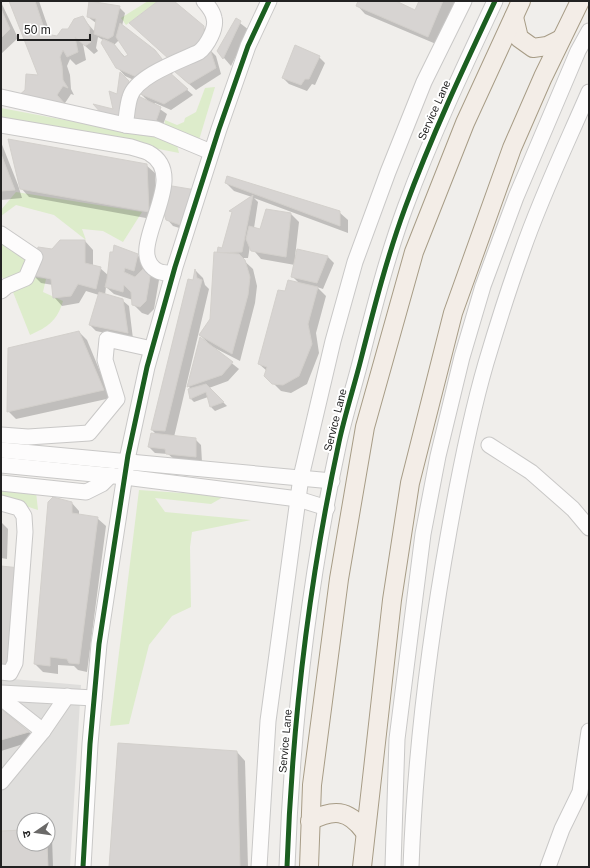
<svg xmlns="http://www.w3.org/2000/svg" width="590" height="868" font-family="Helvetica,'Noto Sans Devanagari',sans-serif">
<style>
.residential{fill:#dfdedc;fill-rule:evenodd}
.grass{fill:#ddeccb}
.shadow{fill:#0003;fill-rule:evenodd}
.building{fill:#d7d4d2;stroke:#d3d0cc}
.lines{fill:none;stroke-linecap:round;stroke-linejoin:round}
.minor-casing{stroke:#c9c8c7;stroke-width:17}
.major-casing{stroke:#a79c86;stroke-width:20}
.minor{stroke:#fdfcfc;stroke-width:15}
.major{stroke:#f3ede7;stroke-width:18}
.cycleway-casing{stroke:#fff;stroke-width:8}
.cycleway{stroke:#1b5e20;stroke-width:5}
.labels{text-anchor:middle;stroke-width:4;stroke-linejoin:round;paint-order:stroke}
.street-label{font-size:11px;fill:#222;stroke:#fff}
</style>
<rect width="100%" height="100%" fill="#f0eeeb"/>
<path class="residential" d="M1 678 81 685 70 867H1ZM24 820H48V844H24Z"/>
<g class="grass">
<path d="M148 1H158L126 25 121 18Z"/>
<path d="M215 87 199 140 164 128 165 120 177 125 184 122 185 118 196 112 205 88Z"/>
<path d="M1 108 176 141 179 153 1 118Z"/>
<path d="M16 192 142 212 123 242 103 231 82 229 86 240 54 215 16 205 1 216V210Z"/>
<path d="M1 236 33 258 23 277 7 283 1 276Z"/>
<path d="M32 277 46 279 43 292 63 301C57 321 48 327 30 335L11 287Z"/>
<path d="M1 489 36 492 38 510 10 501 1 500Z"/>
<path d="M139 490 225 496 211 504 155 498 165 512 251 520 192 532 190 547 191 607 172 616 149 645 129 724 110 726Z"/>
</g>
<g class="shadow">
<path d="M10 1H39L51 36 58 37 69 30 82 17 95 32 96 23 88 17 90 1 119 7 125 13 122 26 154 51 173 73 170 75 193 95 171 110 155 103 154 105 167 114 161 130 138 125 148 101 140 93 145 85 125 76 117 67 103 40 98 37 96 48 98 51 94 54 83 44 86 60 76 65 70 59 67 66 70 75 71 89 74 95 71 94 65 103 74 113 26 104 40 76ZM119 40 129 55 125 57 114 45Z"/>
<path d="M160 1H172L212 35 210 50 216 56 221 74 196 90 181 77Z"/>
<path d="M359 1H399L398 3 416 11 420 1H455L436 44 365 14 357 5Z"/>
<path d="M1 2 18 38 1 54Z"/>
<path d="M236 20 249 30 231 66 218 51Z"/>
<path d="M319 57 325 63 315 85 312 84 307 91 289 84 283 78Z"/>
<path d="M1 142 18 185 22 198 1 200Z"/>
<path d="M146 165 155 173 157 220 29 197 21 188Z"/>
<path d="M226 183 339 212 348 220V233L254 198 258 202 254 228 261 230 291 214 299 222 295 257H296L298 250 328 257 334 263 323 289 317 287 326 296 316 333 319 353 307 384 291 393 281 391 265 375 267 371 259 364 286 292 299 283 292 276 295 265 261 259 250 246 248 258H241L253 269 257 286 255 303 240 361 209 345 239 369 228 381 209 388 227 406 215 411 211 407 208 397 194 402 190 398 191 389 188 386 207 342 200 335 211 320 223 249 252 197 234 191Z"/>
<path d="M161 201 192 232 173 226 167 219Z"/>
<path d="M85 241 93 250V266L100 268 109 276 137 255 146 263 144 270 151 272 159 280 154 309 148 315 142 313 133 304V300L114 294 106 287 105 295 122 300 129 306 133 339 96 331 90 325 99 295 86 291 79 303 62 306 54 297 53 285 41 283 33 275 53 250Z"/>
<path d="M196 271 203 278 205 285 209 289 174 437 195 439 201 445 202 462 174 459 168 454 155 453 149 447 157 435 152 430 189 280 193 281Z"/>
<path d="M79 332 87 340 111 398 16 419 8 411Z"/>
<path d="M71 502 79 511V515L97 518 106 526 87 672 78 670 74 666 58 665V674L43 672 35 664Z"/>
<path d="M1 522 8 529 7 559 1 558Z"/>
<path d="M1 710 29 732 36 740 1 751Z"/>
<path d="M237 752 245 761 248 867H110Z"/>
<path d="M24 831V844H48V833L52 837 53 867H1V832Z"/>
</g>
<g class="building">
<path d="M9 1H35L46 34 57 36 62 29H68L74 19 83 16 90 28 88 39 91 42 85 46 75 37 78 52 67 57 63 50 60 57 62 66 63 80 68 88 63 86 57 95 67 106 17 97 25 90 26 74 38 75Z"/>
<path d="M89 1 120 6 113 36 108 39 94 34 96 19 87 17Z"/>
<path d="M158 1H174L204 26V41L169 59 129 23Z"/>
<path d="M358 1H396L415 10 419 1H443L428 37 356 6Z"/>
<path d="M1 9 10 29 1 38Z"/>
<path d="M236 18 241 21 223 59 217 51Z"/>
<path d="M120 23 155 50 166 64 141 79 116 68 101 43 103 39 114 44 124 57 128 55 116 37Z"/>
<path d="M295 45 320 56 309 79H305L301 85 282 78Z"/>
<path d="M210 49 216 68 189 84 174 71Z"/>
<path d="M168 71 188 89 164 104 138 93Z"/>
<path d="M120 72 129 81 120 119 103 115 93 104 113 109 109 91 117 94Z"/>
<path d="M134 94 161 107 155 124 131 119Z"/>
<path d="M8 139 147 164 149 212 20 189Z"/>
<path d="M1 154 15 190 1 191Z"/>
<path d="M227 176 340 211V226L225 183Z"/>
<path d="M166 185 196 190 186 227 166 220 160 201Z"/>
<path d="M253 195 242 252 217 253 218 247 222 248 232 212 229 211Z"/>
<path d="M266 209 291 213 286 257 251 251 246 239 249 226 260 229Z"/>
<path d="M60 240H85V263L101 267 96 289 78 284 71 296 53 298 51 279 32 275 38 247 52 249Z"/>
<path d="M114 245 138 254 134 271 125 268 124 272 135 277 143 269 151 271 146 301 140 307 132 305 131 292 124 285 123 292 105 287 107 279 110 252H113Z"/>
<path d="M297 249 328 256 317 283 291 277Z"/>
<path d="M214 252 239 254 245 260 250 277 248 295 232 354 199 335 210 319Z"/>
<path d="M195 269 197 278 202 280 165 431 151 430 188 279 193 280Z"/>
<path d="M288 280 318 287 308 324 312 344 299 376 283 385 272 384 264 376 267 367 258 364 278 290 285 291Z"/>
<path d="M99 292 123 299 128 333 89 325Z"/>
<path d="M79 331 104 390 7 412 8 348Z"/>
<path d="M200 337 233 362 222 375 187 387Z"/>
<path d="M206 384 224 402 210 407 206 392 190 399 188 389Z"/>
<path d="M151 433 196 438V457L166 454 165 449 148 447Z"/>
<path d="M53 497 72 502V513L98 517 79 664 69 663 67 659 50 657V666L34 664 48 502Z"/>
<path d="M1 566 20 568 7 668 1 664Z"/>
<path d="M1 709 29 732 1 740Z"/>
<path d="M118 743 237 751 240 867H109Z"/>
<path d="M24 830V844H47L48 867H1V831Z"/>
</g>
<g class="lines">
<g class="minor-casing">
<g id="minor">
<path d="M1 97 125 125 156 129 211 152"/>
<path d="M1 125 131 147C136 149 143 150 149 153 194 178 120 252 158 271 162 273 168 273 173 274"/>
<path d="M125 125C127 116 127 106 130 97 136 76 180 61 199 52 207 46 217 28 214 18 213 11 208 6 204 1"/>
<path d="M1 234 35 257 26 278 7 286 1 291"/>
<path d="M1 435 28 437 89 433 117 399 105 360 107 339 152 349"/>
<path d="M489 445 531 472 573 509 589 528"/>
<path d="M1 450 332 481"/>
<path d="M1 465 125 477 298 499 327 508"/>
<path d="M1 483 86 492 102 484 111 475"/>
<path d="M1 503 19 508 24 516 25 532 15 663 10 673 1 672"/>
<path d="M1 693 94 698"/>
<path d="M1 698 43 731"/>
<path d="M1 782 43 731 67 696"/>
<path d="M83 867 90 744 99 644 128 455 147 367 175 267 219 129 248 46 269 1"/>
<path d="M259 867 268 721 298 499 301 477 333 341 355 262 388 172 424 82 464 1"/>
<path d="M287 867C292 725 309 581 339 442 345 414 354 387 361 359 374 308 387 257 405 208 431 137 463 69 495 1"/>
<path d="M393 867 397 739 423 534 438 456 462 357 483 286 516 197 578 51 589 31"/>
<path d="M411 867C415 755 429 642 449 531 459 475 470 418 486 363 497 326 509 288 522 252 541 197 566 145 589 92"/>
<path d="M548 867 562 829 580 792 589 731"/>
</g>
</g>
<g class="major-casing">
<g id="major">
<path d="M514 17 519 38 533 48 547 46 561 39"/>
<path d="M310 821C333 809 348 809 364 831"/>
<path d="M309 867 312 785 339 579 365 427 414 252 465 123 521 1"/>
<path d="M362 867 392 600 410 483 453 313 512 148 543 77 580 1"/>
</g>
</g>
<use href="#minor" class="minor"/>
<use href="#major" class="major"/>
<g class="cycleway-casing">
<g id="cycleway">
<path d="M83 867 90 744 99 644 128 455 147 367 175 267 219 129 248 46 269 1"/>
<path d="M287 867C292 725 309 581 339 442 345 414 354 387 361 359 374 308 387 257 405 208 431 137 463 69 495 1"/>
</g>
</g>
<use href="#cycleway" class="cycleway"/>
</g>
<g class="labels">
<g class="street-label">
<text transform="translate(434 110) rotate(-66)" y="4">Service Lane</text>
<text transform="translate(335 420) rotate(-76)" y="4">Service Lane</text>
<text transform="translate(285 741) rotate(-85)" y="4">Service Lane</text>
</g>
</g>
<rect width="590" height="868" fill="none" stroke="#222222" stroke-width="4"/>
<g transform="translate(36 832) rotate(257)"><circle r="19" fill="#ffffff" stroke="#a7a7a7"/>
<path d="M0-3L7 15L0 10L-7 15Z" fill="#6a6968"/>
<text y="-6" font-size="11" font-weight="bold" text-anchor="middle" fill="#222222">उ</text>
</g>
<path d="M18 34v6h72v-6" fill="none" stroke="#222222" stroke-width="2"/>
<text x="24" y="34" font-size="12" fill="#222222" stroke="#ffffff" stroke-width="3" paint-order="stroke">50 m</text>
</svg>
